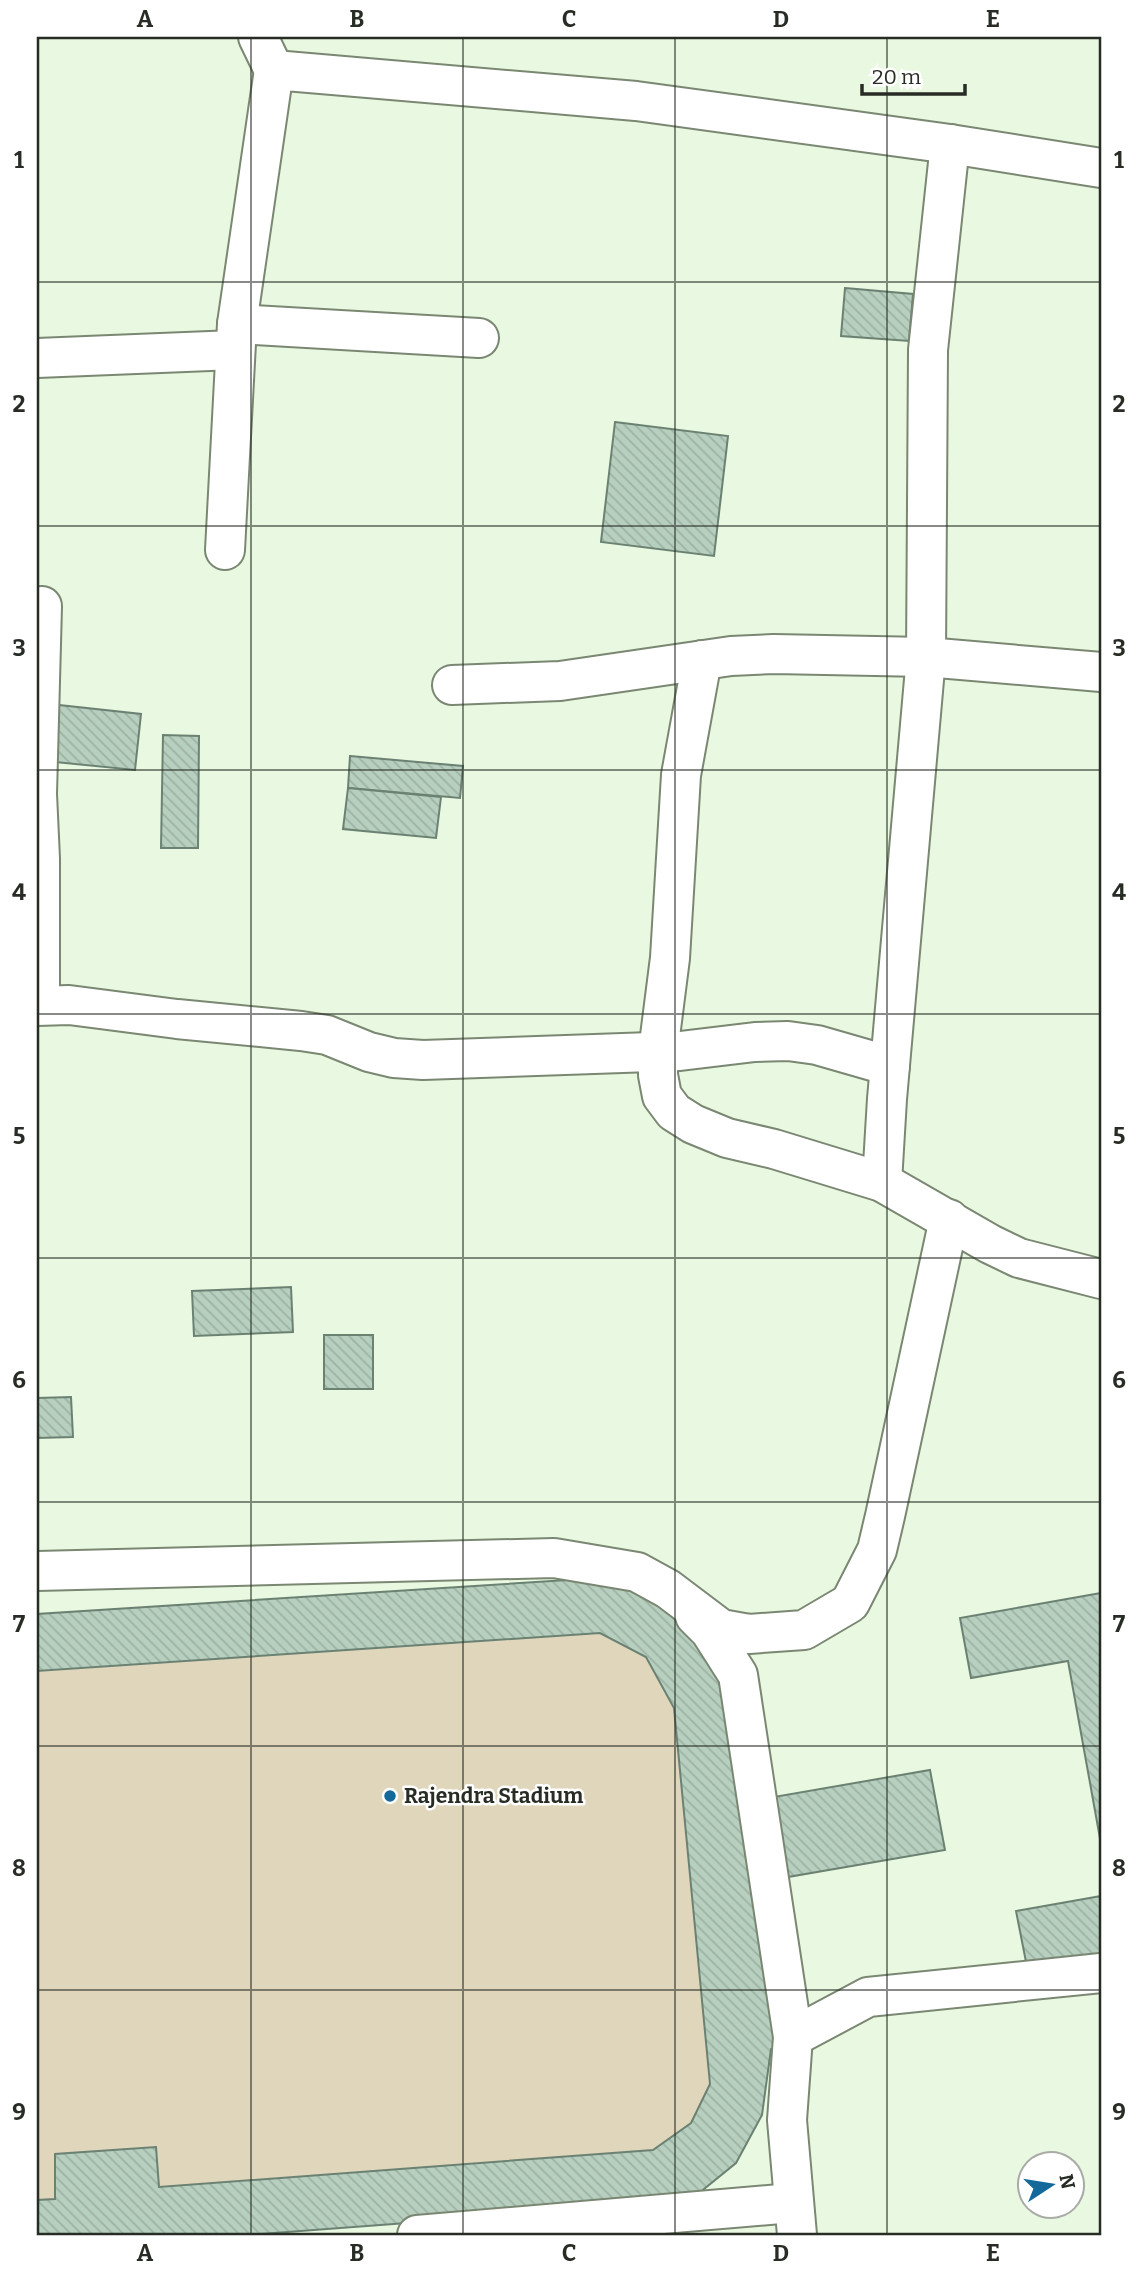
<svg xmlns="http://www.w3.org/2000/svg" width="1138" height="2272" font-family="Bitter,serif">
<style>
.pitch{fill:#dfd6bc}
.building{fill:url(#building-back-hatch);stroke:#6b8273;stroke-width:2}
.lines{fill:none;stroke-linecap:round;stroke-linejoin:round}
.minor-casing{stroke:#7a8772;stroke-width:42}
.minor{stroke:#fff;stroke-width:38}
.grid{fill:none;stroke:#272c24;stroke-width:2;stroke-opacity:0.55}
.poi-dot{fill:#136999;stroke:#fff;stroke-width:2.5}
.labels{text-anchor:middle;stroke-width:5;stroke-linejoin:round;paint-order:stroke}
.poi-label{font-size:21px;font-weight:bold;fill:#272c24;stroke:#fff;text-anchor:start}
.neatline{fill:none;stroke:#272c24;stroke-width:2.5}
.grid-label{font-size:23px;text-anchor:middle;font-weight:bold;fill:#272c24}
</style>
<defs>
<pattern id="building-back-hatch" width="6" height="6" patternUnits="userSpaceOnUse" patternTransform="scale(1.75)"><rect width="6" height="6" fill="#b7cfbf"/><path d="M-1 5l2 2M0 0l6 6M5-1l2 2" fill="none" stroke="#9db2a4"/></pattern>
</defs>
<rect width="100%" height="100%" fill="#e9f8e0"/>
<path class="pitch" d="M615 1577 689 1620 781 2047 771 2049 762 2115 736 2163 688 2202 246 2235H37V1614Z"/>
<g class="building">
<path d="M845 288 913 294 909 341 841 336Z"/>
<path d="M615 422 728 436 714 556 601 542Z"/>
<path d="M50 704 141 714 135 770 45 761Z"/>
<path d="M163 735 199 736 198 848H161Z"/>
<path d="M350 756 463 766 460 798 348 788Z"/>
<path d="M348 788 441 797 436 838 343 829Z"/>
<path d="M291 1287 293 1332 194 1336 192 1291Z"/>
<rect x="324" y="1335" width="49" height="54"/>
<path d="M71 1397 73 1437 37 1438V1398Z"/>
<path d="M615 1577 689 1620 730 1679 781 2047 771 2049 762 2115 736 2163 688 2202 246 2235H37V2200L55 2199V2154L156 2147 159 2187 653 2150 691 2123 710 2084 674 1708 646 1657 600 1633 37 1671V1614Z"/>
<path d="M1101 1593V1844L1068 1661 971 1678 960 1618Z"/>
<path d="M930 1770 945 1850 782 1878 768 1798Z"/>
<path d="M1101 1896V1959L1028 1972 1016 1911Z"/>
</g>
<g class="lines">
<g class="minor-casing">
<g id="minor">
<path d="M258 37 274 70"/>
<path d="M237 324 479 338"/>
<path d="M37 358 235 350"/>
<path d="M225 550 237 324 274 70 636 101 950 144 1101 168"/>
<path d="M702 660 681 775 670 958 658 1052V1075L662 1096 674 1112 693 1124 727 1138 774 1149 882 1182 990 1244 1019 1258 1101 1279"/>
<path d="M452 685 560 681 731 656 774 654 926 657 1101 672"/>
<path d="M40 1005V859L37 794 42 606"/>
<path d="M37 1006 69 1005 177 1019 301 1031 327 1035 369 1052 394 1058 423 1060 680 1051 755 1042 788 1041 817 1045 890 1066"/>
<path d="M882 1182 887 1099 926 657 928 350 950 144"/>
<path d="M37 1571 554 1558 637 1572 668 1589 721 1629 749 1634 804 1630 850 1603 877 1550 885 1516 949 1219"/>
<path d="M695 1616 710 1631 738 1675 793 2037"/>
<path d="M417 2235 792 2203"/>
<path d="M797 2235 787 2120 793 2037 868 1997 1101 1973"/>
</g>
</g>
<use href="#minor" class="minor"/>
</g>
<path class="grid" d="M251 37V2235M463 37V2235M675 37V2235M887 37V2235M37 282H1101M37 526H1101M37 770H1101M37 1014H1101M37 1258H1101M37 1502H1101M37 1746H1101M37 1990H1101"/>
<circle class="poi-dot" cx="390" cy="1796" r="7"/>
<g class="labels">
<g class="poi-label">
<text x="404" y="1803">Rajendra Stadium</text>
</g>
</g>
<rect width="1138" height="2272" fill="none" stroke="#ffffff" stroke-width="77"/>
<g transform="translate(1051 2185) rotate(78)"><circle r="33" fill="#ffffff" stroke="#a9aba7" stroke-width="2"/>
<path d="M0-5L12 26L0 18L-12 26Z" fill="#136999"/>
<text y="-10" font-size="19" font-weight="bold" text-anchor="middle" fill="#272c24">N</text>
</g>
<path d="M862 84v10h103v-10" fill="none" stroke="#272c24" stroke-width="3.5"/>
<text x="872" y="84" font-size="21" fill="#272c24" stroke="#ffffff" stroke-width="5" paint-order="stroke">20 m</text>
<rect x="38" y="38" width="1062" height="2196" class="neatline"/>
<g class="grid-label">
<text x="145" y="27">A</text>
<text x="357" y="27">B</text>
<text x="569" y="27">C</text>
<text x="781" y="27">D</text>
<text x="993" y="27">E</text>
<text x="19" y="168">1</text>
<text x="1119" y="168">1</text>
<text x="19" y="412">2</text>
<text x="1119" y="412">2</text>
<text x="19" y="656">3</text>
<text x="1119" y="656">3</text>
<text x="19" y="900">4</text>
<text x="1119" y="900">4</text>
<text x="19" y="1144">5</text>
<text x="1119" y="1144">5</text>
<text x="19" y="1388">6</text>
<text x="1119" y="1388">6</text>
<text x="19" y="1632">7</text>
<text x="1119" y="1632">7</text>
<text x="19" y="1876">8</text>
<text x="1119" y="1876">8</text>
<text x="19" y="2120">9</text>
<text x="1119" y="2120">9</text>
<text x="145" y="2261">A</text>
<text x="357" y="2261">B</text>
<text x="569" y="2261">C</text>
<text x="781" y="2261">D</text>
<text x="993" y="2261">E</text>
</g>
</svg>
